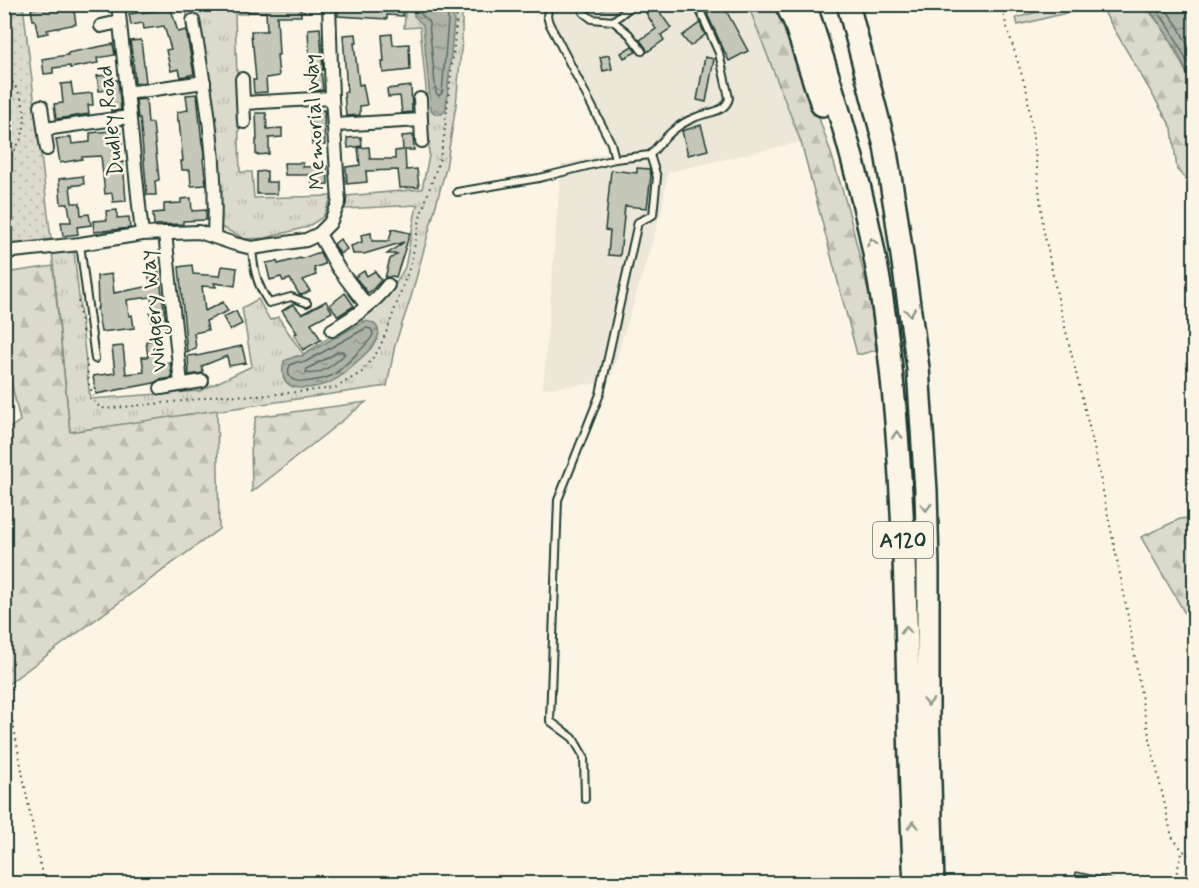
<svg xmlns="http://www.w3.org/2000/svg" width="1199" height="888" font-family="Mynerve,sans-serif">
<style>
.built{fill:#ece7d8}
.grass{fill:url(#grass-tufts);stroke:#7e8c80;stroke-width:1.5}
.forest{fill:url(#forest-firs);stroke:#7e8c80;stroke-width:1.5}
.park{fill:url(#park-dots);stroke:#7e8c80;stroke-width:1.5}
.water{fill:url(#water-ripples);stroke:#758479;stroke-width:1.5}
.lines{fill:none;stroke-linecap:round;stroke-linejoin:round}
.shore{stroke:#586c62;stroke-width:1.5}
.building{fill:#c5c7b9;stroke:#1f3d34;stroke-width:1.5}
.service-casing{stroke:#1f3d34;stroke-width:10}
.minor-casing{stroke:#1f3d34;stroke-width:16}
.trunk-casing{stroke:#1f3d34;stroke-width:26}
.path{stroke:#1f3d34;stroke-width:2;stroke-dasharray:1.5 4.5;stroke-linecap:butt}
.service{stroke:#fcf5e5;stroke-width:6}
.minor{stroke:#fcf5e5;stroke-width:12}
.trunk{stroke:#fcf5e5;stroke-width:21}
.oneway{stroke:#8e998c}
.labels{text-anchor:middle;stroke-width:5;stroke-linejoin:round;paint-order:stroke}
.shield{fill:#fcf5e5;stroke:#617469;stroke-width:1.5}
.shield-label{font-size:21px;font-weight:bold;fill:#1f3d34}
.street-label{font-size:22px;fill:#1f3d34;stroke:#fcf5e5}
</style>
<defs>
<pattern id="grass-tufts" width="24" height="20" patternUnits="userSpaceOnUse" patternTransform="scale(1.5)"><rect width="24" height="20" fill="#dcdacc"/><path d="M3 7l-1-3M5 7V3M7 7l1-3M15 17l-1-3M17 17v-4M19 17l1-3" fill="none" stroke="#bcbcb0"/></pattern>
<pattern id="forest-firs" width="22" height="20" patternUnits="userSpaceOnUse" patternTransform="scale(1.5)"><rect width="22" height="20" fill="#dcdacc"/><path d="M5 1l3.5 6h-7zM16 11l3.5 6h-7z" fill="#bcbcb0"/></pattern>
<pattern id="park-dots" width="8" height="8" patternUnits="userSpaceOnUse" patternTransform="scale(1.5)"><rect width="8" height="8" fill="#dcdacc"/><path d="M2 2h.1M6 6h.1" fill="none" stroke="#bcbcb0" stroke-width="1.8" stroke-linecap="round"/></pattern>
<pattern id="water-ripples" width="26" height="14" patternUnits="userSpaceOnUse" patternTransform="scale(1.5)"><rect width="26" height="14" fill="#aeb3a7"/><path d="M2 4q2-2 4 0t4 0M15 11q2-2 4 0t4 0" fill="none" stroke="#8d9389"/></pattern>
</defs>
<rect width="100%" height="100%" fill="#fcf5e5"/>
<filter id="ink" filterUnits="userSpaceOnUse"><feTurbulence type="fractalNoise" baseFrequency=".0167" numOctaves="2"/><feDisplacementMap in="SourceGraphic" scale="12" xChannelSelector="R" yChannelSelector="G"/><feConvolveMatrix kernelMatrix="1 2 1 2 8 2 1 2 1" color-interpolation-filters="sRGB"/></filter>
<g filter="url(#ink)">
<path class="built" d="M545 5H747L801 142 668 172 662 210 609 383 543 388 561 165 609 153 546 23 544 17Z"/>
<g class="grass">
<path d="M186 5H245L246 14H235L240 172H252L254 198 332 196 323 217 307 227 266 238 245 239 221 227 215 128 210 82 198 15 187 17Z"/>
<path d="M406 5H461L462 9V40L456 105 446 168 411 297 395 345 387 386 70 432 52 252 74 251 90 399 200 391 252 366 242 308 258 299 270 320 278 317 303 354 374 310 391 292 405 267 417 205 345 209 347 196 422 189 429 156 427 99 420 27 404 28Z"/>
</g>
<g class="forest">
<path d="M1050 4H1098V5L1018 25 1016 18 1040 11Z"/>
<path d="M748 5H773L796 51 831 153 848 209 870 299 876 350 862 354H857L801 142Z"/>
<path d="M1100 5H1144L1163 28 1189 78 1193 89 1194 100V187L1177 170 1172 128Z"/>
<path d="M53 266 70 432 217 410 219 529 5 686V431L20 421 5 355V273Z"/>
<path d="M366 402 252 492 251 441 256 417Z"/>
<path d="M1194 517V629L1141 537 1180 519Z"/>
</g>
<path class="park" d="M5 5H23L51 239 5 246Z"/>
<g class="water">
<path d="M413 5H452L454 20 446 109 442 114H436L431 110 423 25 414 16Z"/>
<path d="M594 5H628C618 14 604 14 594 5Z"/>
<path d="M1145 5H1194V100C1190 67 1166 30 1145 5Z"/>
<path d="M365 321C370 322 374 322 377 327 386 340 359 359 351 367 346 371 342 376 336 379 326 386 303 391 291 386 281 380 282 371 284 361L296 356H302Z"/>
</g>
<g class="lines">
<g class="shore">
<path d="M419 4 420 13 428 21 429 24 436 93 439 96 442 93 448 20 447 4"/>
<path d="M1153 4 1171 30 1194 75"/>
<path d="M1162 4 1178 26 1194 58"/>
<path d="M366 328 371 329C372 331 373 332 373 334 372 341 339 371 333 375 321 381 280 390 290 365L297 362H305Z"/>
<path d="M340 351H343L344 355C334 364 321 376 306 373L307 369Z"/>
</g>
</g>
<g class="building">
<path d="M55 4H73L76 24 47 30 48 33 38 35 35 20H33L31 9Z"/>
<path d="M248 4H301V16H277L279 55H277L279 76 266 78 267 92 254 93 253 80H256L253 46H252L251 31H267L266 12H248Z"/>
<path d="M339 4H403V16L387 15V19L338 16Z"/>
<path d="M723 5 748 51 729 61 707 14Z"/>
<path d="M656 7 671 28 661 35 664 40 647 52 646 48 640 40 656 29 646 13Z"/>
<path d="M171 9 178 32 186 30 194 74 181 77 179 69 171 71 166 50 171 49 164 26 144 29 143 23 131 25 129 14Z"/>
<path d="M700 23 705 35 690 46 682 36Z"/>
<path d="M320 28 323 70H321L323 90 311 91 308 29Z"/>
<path d="M356 34 357 43H354L359 85 363 84 367 105 360 106V115L346 116 344 92H347L343 35Z"/>
<path d="M392 34 393 45 409 44 410 70 383 73 382 62H384L382 35Z"/>
<path d="M141 40 146 82 135 84 133 60 130 41Z"/>
<path d="M113 44 115 55 97 58 98 63 70 68V66L53 68V73L44 74 42 59 68 55 67 53Z"/>
<path d="M632 46 636 52 624 58 621 53Z"/>
<path d="M609 55 612 69 603 71 600 57Z"/>
<path d="M705 57 714 59 706 102 697 100Z"/>
<path d="M109 75 110 80H118L121 110 111 111 109 90 99 91 97 76Z"/>
<path d="M71 83 73 95 92 93 93 105H88L89 114 56 119 54 104 63 103 61 84Z"/>
<path d="M411 86 412 112 402 113 400 96 388 97 387 89Z"/>
<path d="M197 94 202 144H203L204 158 203 159 206 185 191 186 190 170H182L181 161H183L179 121H178L177 112 188 110 186 95Z"/>
<path d="M146 99 148 123H153L159 180 155 181 156 195H147L140 118H138L136 100Z"/>
<path d="M324 110 325 145H312L311 111Z"/>
<path d="M256 113H266L267 129 282 128V137L269 138V154L256 155V140H257Z"/>
<path d="M701 125 708 150 688 155 682 131Z"/>
<path d="M120 130 122 143 112 144 114 163 123 162 126 201 113 202 112 193 105 194 101 156 82 157V159L60 163 56 139 71 137 72 144 90 142V133Z"/>
<path d="M413 135 414 150H405L406 170 417 169 419 187 400 188 398 170 366 171 367 182 347 184 346 167 360 165 358 148 369 147 370 159H395V151L403 150 402 136Z"/>
<path d="M361 137 362 146 348 148 347 138Z"/>
<path d="M284 163H303V167L327 166 328 184 312 185 311 175H285Z"/>
<path d="M637 168 649 169 651 175 647 208 625 206 620 256 608 255 610 231 605 230 611 170 637 173Z"/>
<path d="M267 171V182H277V194H257V172Z"/>
<path d="M83 176 84 184 70 186 72 203H80L81 215 89 214 91 225 77 227 78 234 63 236 61 222H71L68 204H61L59 179Z"/>
<path d="M191 198 192 211 206 210V220L183 221V224L154 225 153 213 164 212V204L181 203V199Z"/>
<path d="M117 210V218L129 217 130 228 94 232 93 221 107 220 106 211Z"/>
<path d="M392 229 410 233 396 277 392 276 385 278 390 259 397 254H387L404 242 364 254H353L351 246 362 242 361 235 371 233 372 241H389Z"/>
<path d="M340 239 347 249 340 254 334 244Z"/>
<path d="M320 252 325 264 314 268 316 275 303 280 310 291 302 295 299 294 290 279 283 281 281 277 270 280 266 263 277 261 278 264 300 258 301 259Z"/>
<path d="M192 265 193 274 220 276 222 266 237 268 235 286 214 283 216 287 202 286 205 311 223 302 228 311 206 321 208 330 194 333 196 348 187 352 179 267Z"/>
<path d="M364 271 367 276 375 271 381 280 374 288 368 293 355 277Z"/>
<path d="M159 272 167 330 153 332 150 313H153L151 297 127 300 129 316 132 315 134 328 101 332 97 308H98L97 276 112 274 114 293 151 286 148 273Z"/>
<path d="M345 293 354 306 338 316 330 305Z"/>
<path d="M326 301 332 312 311 323 321 340 303 350 294 334 297 333 282 311 293 304 302 314Z"/>
<path d="M236 311 242 324 230 330 223 317Z"/>
<path d="M158 339 160 364 170 362 172 378 159 380 154 383 96 394 93 376 115 373 112 347 123 346 126 374 144 372 142 357H148L146 341Z"/>
<path d="M242 346 246 363 229 366 227 356 202 366 203 373 189 375 188 356 196 355 197 356Z"/>
<path d="M1076 872 1113 880 1112 884H1074Z"/>
</g>
<g class="lines">
<g class="service-casing">
<g id="service">
<path d="M549 4 547 16 549 23 611 143 615 159"/>
<path d="M579 4 584 13 592 19 613 21 629 34 642 51"/>
<path d="M613 21 634 4"/>
<path d="M650 155C664 139 674 126 694 118 706 112 726 113 729 98L719 53 697 4"/>
<path d="M457 192 539 178 615 159 650 155 657 177 653 215 638 222 600 394 558 500 550 721 573 738 584 757 585 799"/>
<path d="M80 244 95 359"/>
<path d="M252 249C254 271 257 285 269 303L291 297 307 303"/>
</g>
</g>
<g class="minor-casing">
<g id="minor">
<path d="M118 4 142 234"/>
<path d="M193 21C206 91 218 164 214 236"/>
<path d="M101 26 119 22"/>
<path d="M242 79 244 122"/>
<path d="M127 93 204 82"/>
<path d="M420 99 422 141"/>
<path d="M244 103 332 98"/>
<path d="M41 106 47 149"/>
<path d="M335 125 421 120"/>
<path d="M45 129 129 117"/>
<path d="M165 233 181 384"/>
<path d="M319 234 338 268 367 306"/>
<path d="M4 252 80 244 142 234 199 232 235 244 252 248 306 240 319 234 330 223 339 202 332 98 329 4"/>
<path d="M332 330C352 318 374 304 388 285"/>
<path d="M161 388 202 381"/>
</g>
</g>
<g class="trunk-casing">
<g id="trunk">
<path d="M786 4 794 20 822 105"/>
<path d="M805 4C837 101 867 198 882 299 911 492 904 689 915 884"/>
<path d="M848 4 885 146 896 213 918 368 926 491 928 567V716L933 884"/>
</g>
</g>
<g class="path">
<path d="M1000 4 1027 92 1037 168 1043 227 1056 290 1094 447 1125 599 1144 712 1172 837 1183 851 1194 856"/>
<path d="M4 73C22 90 30 114 21 138 17 148 10 158 4 167"/>
<path d="M78 301 83 337"/>
<path d="M86 360 89 383 95 404 105 409 201 399 220 395 258 396 335 388 362 372 378 351 388 328 411 263 421 214 440 158 444 137 454 46 457 12 454 4"/>
<path d="M4 713 13 723 36 845 44 884"/>
<path d="M1173 884C1177 873 1179 862 1183 851"/>
</g>
<use href="#service" class="service"/>
<use href="#minor" class="minor"/>
<use href="#trunk" class="trunk"/>
</g>
<defs><path id="oneway-chevron" d="M-2-3.5L2.5 0L-2 3.5" fill="none" stroke-width="1.6" stroke-linecap="round" stroke-linejoin="round" transform="scale(1.5)"/></defs>
<g class="oneway">
<use href="#oneway-chevron" transform="translate(872 242) rotate(-101)"/>
<use href="#oneway-chevron" transform="translate(910 312) rotate(82)"/>
<use href="#oneway-chevron" transform="translate(897 435) rotate(-94)"/>
<use href="#oneway-chevron" transform="translate(926 507) rotate(89)"/>
<use href="#oneway-chevron" transform="translate(906 630) rotate(-92)"/>
<use href="#oneway-chevron" transform="translate(928 702) rotate(89)"/>
<use href="#oneway-chevron" transform="translate(913 825) rotate(-92)"/>
</g>
</g>
<g class="labels">
<rect class="shield" x="873" y="522" width="60" height="36" rx="4.5"/>
<g class="shield-label">
<text x="903" y="547">A120</text>
</g>
<g class="street-label">
<text transform="translate(109 121) rotate(-96)" y="8">Dudley Road</text>
<text transform="translate(313 122) rotate(-93)" y="8">Memorial Way</text>
<text transform="translate(152 311) rotate(-96)" y="8">Widgery Way</text>
</g>
</g>
<rect width="1199" height="888" fill="none" stroke="#fcf5e5" stroke-width="24"/>
<rect x="12" y="12" width="1175" height="864" fill="none" stroke="#1f3d34" stroke-width="2" filter="url(#ink)"/>
</svg>
